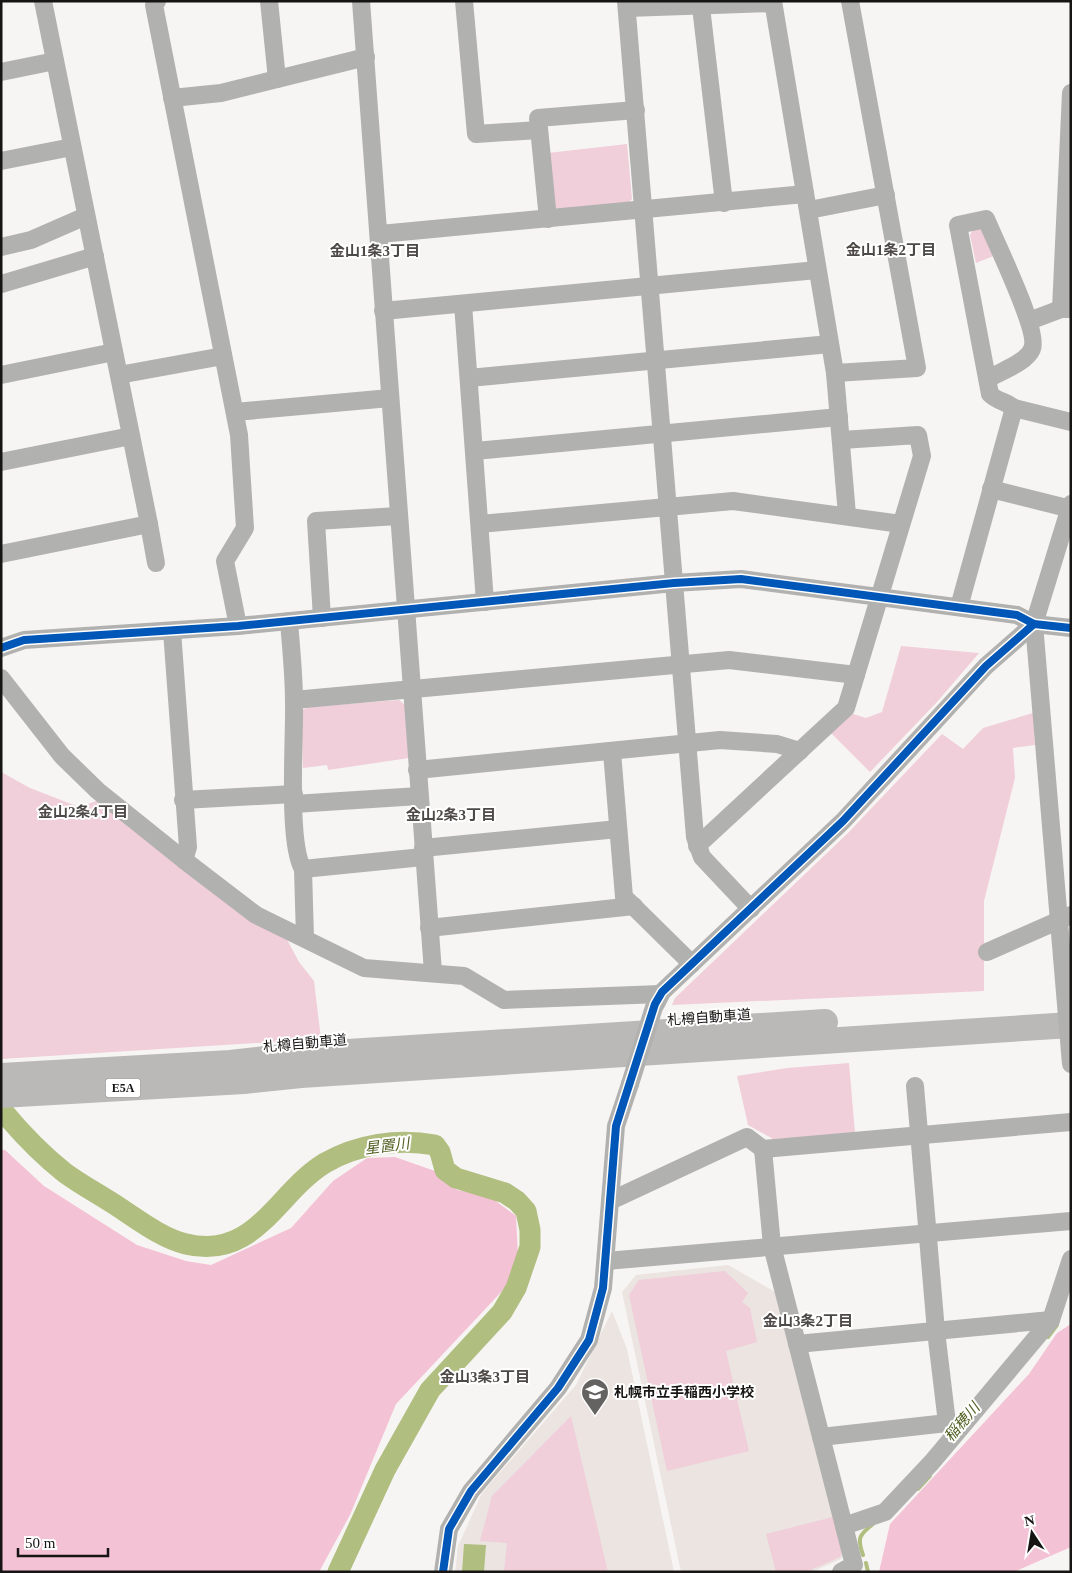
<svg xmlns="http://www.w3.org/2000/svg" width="1072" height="1573" font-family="'Times New Roman','Noto Sans JP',serif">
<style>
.built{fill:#ebe4e0}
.green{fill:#f0ceda}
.forest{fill:#f4c2d5}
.water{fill:#b0be80}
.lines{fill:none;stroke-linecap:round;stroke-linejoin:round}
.stream{stroke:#b0be80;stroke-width:4}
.river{stroke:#b0be80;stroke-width:21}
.minor{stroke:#b1b1b0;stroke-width:18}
.highway{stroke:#bbb9b8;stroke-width:26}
.minor-bridge{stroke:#b1b1b0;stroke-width:18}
.cycleway-casing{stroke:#fff;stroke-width:11}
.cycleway{stroke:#0057b8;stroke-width:8}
.labels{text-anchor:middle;stroke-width:4;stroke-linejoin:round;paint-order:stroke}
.shield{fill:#fff;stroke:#5d5b5a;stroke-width:1}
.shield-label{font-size:12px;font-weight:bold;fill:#171514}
.street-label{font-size:14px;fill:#171514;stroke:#fff}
.poi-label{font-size:14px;font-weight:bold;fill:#171514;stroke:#fff;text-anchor:start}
.neighbourhood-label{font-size:15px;font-weight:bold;fill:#4d4947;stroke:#fff}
.water-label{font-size:15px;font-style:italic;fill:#4f5d1f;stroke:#fff}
</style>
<rect width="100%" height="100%" fill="#f7f5f3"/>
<g class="built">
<path d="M728 1265 777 1293 845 1551 841 1559 812 1572H681L622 1292 636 1275Z"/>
<path d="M612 1311 627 1349 674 1572H455L458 1546 482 1493 576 1385Z"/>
</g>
<g class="green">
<path d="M627 144 632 199 628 203 557 209 553 207 548 153Z"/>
<path d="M978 228 985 232 996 255 976 263 970 235 973 229Z"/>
<path d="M901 646 979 653 937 702 870 772 831 733 850 713 866 718 882 712Z"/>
<path d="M399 700 405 705 409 758 328 770 327 765 303 768 301 711 308 707Z"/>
<path d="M1033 713 1035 745 1013 748 1015 778 984 901V991L672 1005 675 998 848 833 942 734 963 749 983 728Z"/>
<path d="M1 772 30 788 79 807 102 799 283 932 299 962 314 981 321 1039 1 1059Z"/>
<path d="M849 1063 855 1133 773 1139 748 1125 737 1076 787 1068Z"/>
<path d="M725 1271 748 1293 742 1302 750 1308 757 1342 726 1351 749 1451 667 1471 629 1295 639 1280Z"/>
<path d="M571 1416 608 1572H504L507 1543 480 1541 492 1496Z"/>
<path d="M833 1517 842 1552 840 1557 806 1572H776L766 1534Z"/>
</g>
<g class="forest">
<path d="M1 1150H5L44 1186 137 1245 186 1261 211 1265 291 1228 333 1181 367 1158 395 1157 435 1171 457 1190 489 1196 516 1216 518 1256 505 1288 396 1404 350 1515 319 1572H1Z"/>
<path d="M1071 1324V1547L1014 1572H879L890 1524 1029 1374 1057 1333Z"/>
</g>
<path class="water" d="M464 1544 486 1545 484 1572H462Z"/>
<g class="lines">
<g class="stream">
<path d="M1048 1337 1057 1325"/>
<path d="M918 1489 930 1476"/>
<path d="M863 1555C857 1538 859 1535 873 1524"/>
<path d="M866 1563 868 1572"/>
</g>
<path class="river" d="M1 1109C20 1132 42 1155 65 1173 83 1186 102 1196 120 1208 140 1221 162 1238 186 1244 255 1261 277 1192 325 1163 358 1144 398 1138 435 1145L440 1152 445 1170 456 1178 505 1193 517 1201 526 1211 530 1230V1247L516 1288 502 1312 430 1390 385 1470 338 1572"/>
<g class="minor">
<path d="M157 1 154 5 239 435 245 528 225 561 238 626"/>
<path d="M269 1 277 79"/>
<path d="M361 1 433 972"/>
<path d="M464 1 476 134 539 130"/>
<path d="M626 1 695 837 702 857 751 909"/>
<path d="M773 1 835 373 847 515"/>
<path d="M701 7 724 203"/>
<path d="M627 8 773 3"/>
<path d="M1 72 55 61"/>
<path d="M172 98 221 93 366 57"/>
<path d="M1 161 72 147"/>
<path d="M809 210 886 195"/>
<path d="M548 219 538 118 636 110"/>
<path d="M380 234 805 194"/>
<path d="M1 247 31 240 86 216"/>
<path d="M1 284 95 256"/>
<path d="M463 304 485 602"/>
<path d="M1061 309 1071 93"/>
<path d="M383 311 817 270"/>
<path d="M1029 321 1061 309H1071"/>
<path d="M835 373 917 368 850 1"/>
<path d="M1 375 114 352"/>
<path d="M119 375 223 356"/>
<path d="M469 378 830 344"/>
<path d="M988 379C1001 371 1026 363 1032 349 1040 332 995 241 986 219L958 225 990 394C998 402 1006 401 1014 408L1071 422"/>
<path d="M235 412 390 398"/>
<path d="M475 451 839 417"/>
<path d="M1 462 131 436"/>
<path d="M991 489 1071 509"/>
<path d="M149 524 156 563"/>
<path d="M480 524 733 501 901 524"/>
<path d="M1 554 149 524 43 1"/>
<path d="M959 607 1014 408"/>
<path d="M322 618 316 521 398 516"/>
<path d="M289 621C291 648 294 675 294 702 295 737 287 843 303 869L305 938"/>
<path d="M172 631 188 847 184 860"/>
<path d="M1 648 24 640 238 626 674 583 741 579 1017 615 1034 624 1071 628"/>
<path d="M1 678 62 756 98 791 184 860 256 915 364 968 464 976 504 1000 661 994"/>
<path d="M294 700 729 660 856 675"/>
<path d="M612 752 624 897 692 964"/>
<path d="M417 770 720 740 777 744 800 751"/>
<path d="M183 800 294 794"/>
<path d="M294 804 419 796"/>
<path d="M697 846 846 708 922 456 918 435 842 440"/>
<path d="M423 848 618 829"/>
<path d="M303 869 423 857"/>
<path d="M429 928 634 906"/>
<path d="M987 952 1071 915"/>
<path d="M1062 957 1034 624 1071 504"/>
<path d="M656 1004 662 992 843 821 986 666 1034 624"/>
<path d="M915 1086 936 1331 947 1423"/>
<path d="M763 1149 772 1246 854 1565 841 1572"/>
<path d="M610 1201 747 1137 763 1149 1071 1122"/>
<path d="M606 1261 1071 1221"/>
<path d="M797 1344 1051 1320"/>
<path d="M821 1437 947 1423 958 1427"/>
<path d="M844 1526 885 1512 932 1462 1051 1320 1071 1259"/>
<path d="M443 1572 449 1529 471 1491 558 1388 589 1340 603 1288 616 1126 630 1084"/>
</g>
<g class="highway">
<path d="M1 1076 230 1063 300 1055 825 1022"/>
<path d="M1 1095 244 1081 301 1075 1071 1025"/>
</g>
<g class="minor-bridge">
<path d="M1062 957 1071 1064"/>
<path d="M630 1084 655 1004"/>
</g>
<g class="cycleway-casing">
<g id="cycleway">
<path d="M1 648 24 640 238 626 674 583 741 579 1017 615 1034 624 1071 628"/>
<path d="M443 1572 449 1529 471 1491 558 1388 589 1340 603 1288 616 1126 655 1004 662 992 843 821 986 666 1034 624"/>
</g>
</g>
<use href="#cycleway" class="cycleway"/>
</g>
<defs>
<g id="school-pin" transform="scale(1.4375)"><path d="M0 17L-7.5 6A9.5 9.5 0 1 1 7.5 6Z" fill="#656362" stroke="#fff"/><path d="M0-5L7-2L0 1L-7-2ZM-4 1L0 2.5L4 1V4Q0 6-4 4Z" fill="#fff"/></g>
</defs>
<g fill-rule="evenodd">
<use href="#school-pin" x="595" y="1392"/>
</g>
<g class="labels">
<rect class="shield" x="105.5" y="1078.5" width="35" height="19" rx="4"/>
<g class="shield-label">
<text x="123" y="1092">E5A</text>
</g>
<g class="street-label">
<text transform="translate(709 1017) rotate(-4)" y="5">札樽自動車道</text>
<text transform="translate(305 1043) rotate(-5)" y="5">札樽自動車道</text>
</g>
<g class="poi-label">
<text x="614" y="1397">札幌市立手稲西小学校</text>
</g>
<g class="neighbourhood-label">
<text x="891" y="255">金山1条2丁目</text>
<text x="375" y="256">金山1条3丁目</text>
<text x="83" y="817">金山2条4丁目</text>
<text x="451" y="820">金山2条3丁目</text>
<text x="808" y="1326">金山3条2丁目</text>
<text x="485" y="1382">金山3条3丁目</text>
</g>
<g class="water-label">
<text transform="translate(387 1146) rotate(-7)" y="5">星置川</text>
<text transform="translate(962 1422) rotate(-50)" y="5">稲穂川</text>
</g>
</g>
<rect width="1072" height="1573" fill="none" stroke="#171514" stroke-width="5"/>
<g transform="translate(1032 1533) rotate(348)" stroke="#ffffff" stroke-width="4" paint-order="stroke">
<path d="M0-4L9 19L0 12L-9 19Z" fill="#171514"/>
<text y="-8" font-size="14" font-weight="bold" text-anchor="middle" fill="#171514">N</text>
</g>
<path d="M18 1548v8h90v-8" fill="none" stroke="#171514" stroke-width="2.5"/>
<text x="25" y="1548" font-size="15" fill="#171514" stroke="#ffffff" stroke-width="4" paint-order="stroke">50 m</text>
</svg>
